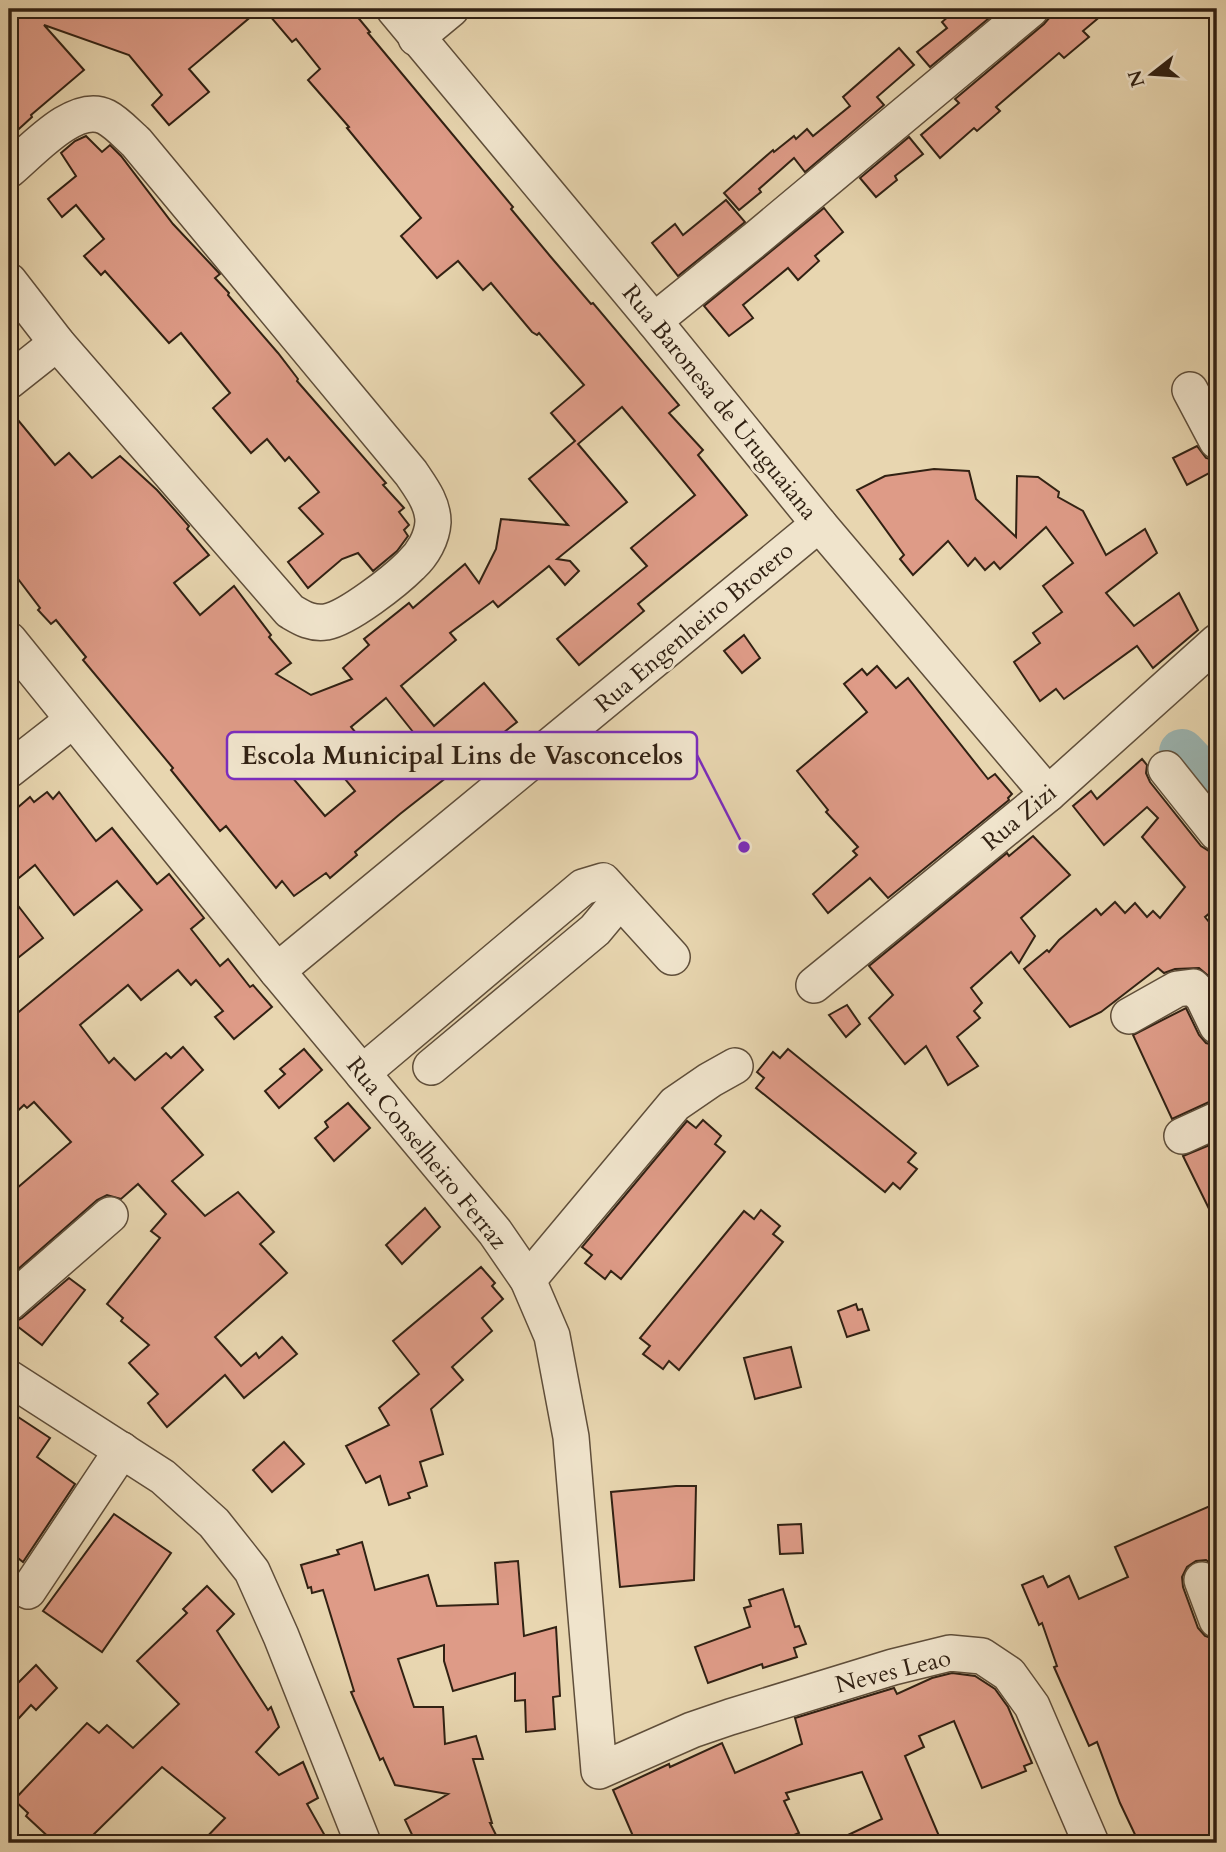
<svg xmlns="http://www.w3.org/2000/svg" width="1226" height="1852" font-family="Cardo,serif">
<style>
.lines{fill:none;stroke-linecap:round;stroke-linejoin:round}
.river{stroke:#9bb7b5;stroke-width:46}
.building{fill:#de9b87;stroke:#312113;stroke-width:2;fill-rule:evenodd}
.minor-casing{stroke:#5f4e3a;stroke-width:38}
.minor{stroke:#f0e4cc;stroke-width:35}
.labels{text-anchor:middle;stroke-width:6;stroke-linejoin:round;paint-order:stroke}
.street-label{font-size:24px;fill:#312113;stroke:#f0e4cc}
.leader{fill:none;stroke:#7b2cbf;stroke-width:2.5}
.callout-dot{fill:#7b2cbf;stroke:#f0e4cc;stroke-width:2.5}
.callout{fill:#f0e4cc;stroke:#7b2cbf;stroke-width:2.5}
.callout-label{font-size:26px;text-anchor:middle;font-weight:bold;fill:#312113}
</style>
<rect width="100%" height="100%" fill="#e8d6b0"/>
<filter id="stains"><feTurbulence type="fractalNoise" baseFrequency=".00286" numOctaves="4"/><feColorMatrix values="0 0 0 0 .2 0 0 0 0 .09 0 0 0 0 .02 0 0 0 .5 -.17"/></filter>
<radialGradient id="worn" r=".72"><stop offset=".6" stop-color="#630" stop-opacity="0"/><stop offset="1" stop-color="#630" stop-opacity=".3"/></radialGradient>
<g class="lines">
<path class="river" d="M1182 752 1217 789"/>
</g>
<g class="building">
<path d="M9 9H260L189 69 209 92 169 125 152 105 162 95 129 55 44 25 84 70 31 115 32 117 9 138Z"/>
<path d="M264 9H351L370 32 368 33 513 207 511 209 550 256 591 304 593 303 679 405 669 413 703 450 698 455 747 515 638 604 644 611 579 665 557 639 647 566 631 548 695 495 622 407 578 444 627 502 557 559 570 561 579 571 565 585 549 566 498 607 493 601 450 633 456 640 401 686 434 726 484 683 517 722 400 814 355 852 357 855 330 878 326 873 294 896 282 881 276 888 226 826 220 831 171 770 173 768 83 660 86 657 56 620 51 624 38 610 40 608 9 567V409L55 465 69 453 92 478 120 456 157 490 189 526 187 529 209 555 174 583 200 615 234 586 271 635 269 637 291 663 276 674 311 695 352 679 343 668 369 645 364 639 409 603 413 608 465 564 479 583 496 549 501 519 568 525 529 479 575 441 551 413 584 385 539 333 537 335 532 332 491 283 483 290 458 261 437 278 401 236 421 218 347 128 349 127 308 80 320 69 296 39 292 42ZM386 698 421 742 384 772 358 741 361 739 351 727ZM322 751 355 791 325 816 291 776Z"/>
<path d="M957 9H1000L930 67 917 52 947 28 942 22Z"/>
<path d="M1051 9H1109L1083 31 1089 37 1064 58 1059 53 996 107 1000 111 977 131 974 128 940 158 921 135 959 103 955 99 1044 24 1050 17Z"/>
<path d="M899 48 914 65 877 97 884 105 805 172 794 158 759 189 761 192 739 210 724 193 773 150 774 152 794 136 796 139 807 129 813 136 850 106 843 97Z"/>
<path d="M86 136 102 152 110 145 121 156 173 224 220 274 215 278 229 293 228 295 278 353 298 379 297 381 386 483 383 485 404 508 399 512 409 525 404 530 408 536 397 551 373 571 358 553 342 559 308 588 288 562 323 534 299 508 319 492 289 457 285 461 267 439 251 453 213 408 230 393 181 333 169 343 105 271 101 275 84 256 104 239 76 205 62 217 48 199 76 176 61 153 75 141Z"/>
<path d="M909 137 923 154 895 176 897 180 876 197 860 178Z"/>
<path d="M726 200 745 222 678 276 652 243 675 224 683 235Z"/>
<path d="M824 208 843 232 815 256 819 261 798 280 788 268 743 305 753 318 729 336 704 306Z"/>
<path d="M1197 446 1206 458 1217 461V469L1187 485 1173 458Z"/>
<path d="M934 469 969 471 976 499 1016 537 1017 476 1038 477 1059 492 1058 497 1083 511 1106 555 1145 529 1157 553 1106 593 1134 626 1179 593 1198 630 1153 668 1137 646 1064 699 1056 689 1040 701 1014 662 1040 643 1033 633 1062 612 1043 586 1073 563 1046 527 1000 569 994 562 985 570 975 558 968 566 948 541 913 575 900 559 904 555 857 490 885 476Z"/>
<path d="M744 635 760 658 742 673 724 651Z"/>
<path d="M877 666 896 688 908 678 988 779 995 774 1012 794 1008 798 1009 800 888 898 870 878 828 913 813 894 857 855 853 851 858 847 826 812 828 810 797 771 867 712 844 684 862 669 867 675Z"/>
<path d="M1142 759 1147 765 1146 773 1150 782 1201 846 1209 851 1217 853V907L1205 917 1217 932V983L1199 968 1175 969 1164 973 1158 968 1101 1012 1070 1027 1024 969 1047 950 1049 952 1059 940 1096 909 1101 915 1115 902 1125 913 1135 903 1147 917 1153 911 1160 918 1185 887 1142 837 1158 818 1147 807 1104 845 1073 806 1091 791 1097 799Z"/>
<path d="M47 792 53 799 59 792 96 841 112 828 157 884 169 874 204 918 191 929 220 966 228 959 250 987 253 985 272 1007 234 1039 215 1017 223 1011 196 980 191 985 178 970 141 1000 128 985 80 1025 109 1063 114 1058 135 1080 166 1053 171 1058 183 1047 203 1070 162 1108 203 1155 172 1181 205 1216 238 1192 274 1232 260 1244 287 1273 215 1337 241 1366 256 1353 259 1358 282 1337 297 1354 244 1398 225 1375 167 1427 148 1403 158 1394 129 1363 149 1345 121 1321 123 1318 107 1304 160 1238 151 1231 166 1214 138 1184 121 1199 107 1195 97 1200 9 1277V1195L71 1142 34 1102 27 1108 24 1105 9 1119V1020L142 910 117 881 74 915 35 865 9 886V815L30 797 34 802Z"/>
<path d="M1033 836 1070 875 1021 918 1035 936 1019 963 1011 952 971 988 982 1003 974 1011 980 1018 957 1037 978 1066 948 1085 926 1046 905 1064 869 1018 893 995 869 966 1007 853 1009 856Z"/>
<path d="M9 894 43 938 9 965Z"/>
<path d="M847 1005 860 1024 846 1037 829 1015Z"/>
<path d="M1186 1008 1199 1035 1206 1043 1217 1046V1100L1209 1102 1172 1119 1133 1035Z"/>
<path d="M304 1049 322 1070 279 1108 265 1091 285 1074 280 1069Z"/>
<path d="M788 1049 916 1153 908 1162 917 1169 900 1189 893 1183 885 1192 756 1088 764 1078 757 1072 773 1052 780 1058Z"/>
<path d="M348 1103 370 1128 334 1161 315 1138 328 1127 325 1122Z"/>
<path d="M703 1120 721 1136 715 1144 725 1152 621 1279 611 1271 605 1279 585 1263 592 1255 582 1247 687 1121 696 1128Z"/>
<path d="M1217 1142V1225L1183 1156Z"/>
<path d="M425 1208 440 1227 402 1264 386 1245Z"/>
<path d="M761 1210 780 1226 773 1234 783 1242 679 1370 669 1361 663 1369 643 1354 650 1346 640 1338 744 1211 754 1219Z"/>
<path d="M481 1267 495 1283 492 1286 503 1299 482 1318 492 1331 452 1367 463 1380 431 1409 443 1454 420 1462 427 1486 408 1493 410 1498 389 1505 380 1476 366 1483 346 1446 389 1425 379 1408 419 1374 393 1341Z"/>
<path d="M69 1278 85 1290 42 1345 13 1323 22 1318Z"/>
<path d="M856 1304 858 1310 862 1309 869 1330 847 1337 838 1311Z"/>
<path d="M791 1347 801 1387 755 1399 744 1358Z"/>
<path d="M9 1411 50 1438 37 1457 75 1484 23 1562 9 1551Z"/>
<path d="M284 1442 304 1464 272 1492 253 1470Z"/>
<path d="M676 1486H696L694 1580 620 1587 611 1492Z"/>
<path d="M1217 1503V1568L1206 1560 1196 1561 1187 1567 1182 1577 1183 1587 1198 1628 1205 1636 1217 1640V1843H1139L1120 1803 1097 1742 1089 1746 1054 1667 1057 1666 1042 1623 1039 1625 1022 1585 1043 1576 1048 1587 1069 1576 1079 1599 1128 1577 1115 1547Z"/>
<path d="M114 1514 171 1553 102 1652 43 1611Z"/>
<path d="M801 1524 803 1553 780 1554 778 1525Z"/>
<path d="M362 1542 375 1590 428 1575 437 1606 498 1604 495 1563 518 1561 524 1636 556 1627 560 1696 553 1697 555 1729 526 1732 525 1700 515 1701V1673L453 1691 444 1661V1645L398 1659 414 1707H443L445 1744 476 1736 483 1759H473L492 1823H490L500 1843H416L405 1820 448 1794 395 1785 383 1758 380 1760 351 1692 354 1691 323 1590 312 1593 311 1587 308 1588 301 1565 339 1554 337 1550Z"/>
<path d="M207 1586 234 1614 217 1631 268 1710 271 1707 279 1727 256 1752 279 1775 303 1762 318 1798 307 1804 329 1843H201L225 1818 162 1767 85 1843H55L26 1816 28 1813 14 1800 87 1723 99 1733 107 1725 133 1748 179 1704 137 1661 187 1613 183 1609Z"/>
<path d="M783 1589 795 1627 799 1626 806 1644 794 1648 797 1657 763 1668 762 1664 708 1683 695 1647 750 1627 744 1608 751 1606 749 1600Z"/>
<path d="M36 1665 57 1688 36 1710 31 1705 9 1729V1692Z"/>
<path d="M952 1673 975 1676 995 1689 1008 1707 1032 1763 1024 1766 1026 1771 982 1788 954 1721 919 1736 924 1747 905 1756 942 1843H831L882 1819 862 1772 786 1793 789 1799 784 1801 799 1833 775 1843H636L613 1790 669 1764 670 1767 722 1743 735 1773 802 1744 795 1718 894 1688 897 1694 932 1678Z"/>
</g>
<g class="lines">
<g class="minor-casing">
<g id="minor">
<path d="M394 9 654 321 819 524 1048 794"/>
<path d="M416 38 451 9"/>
<path d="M9 170C31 152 75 101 106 117 116 122 127 134 136 142L411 473C421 488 433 503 433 522 432 538 423 554 411 565 395 581 348 618 326 622 311 624 302 618 290 611L57 343 9 281"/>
<path d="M654 321 758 237 1031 9"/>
<path d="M9 381 57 343"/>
<path d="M1190 390 1217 441"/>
<path d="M9 640 277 971 495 1232 528 1280 552 1336 571 1437 599 1771 692 1730 730 1717 893 1667 950 1653 982 1656 1009 1674 1032 1706 1091 1843"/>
<path d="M1166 769 1217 833"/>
<path d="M9 770 73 720"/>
<path d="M277 971 819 524"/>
<path d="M814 985 1048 794 1217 642"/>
<path d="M1129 1016 1177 989 1193 987 1203 997 1217 1026"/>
<path d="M431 1067 595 930 620 900"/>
<path d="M363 1074 374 1063 583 887 603 881 672 957"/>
<path d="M1182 1136 1217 1120"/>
<path d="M528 1280 675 1104 710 1080 735 1066"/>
<path d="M9 1303 110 1215"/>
<path d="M9 1378 163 1477 214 1523 252 1571 281 1636 363 1843"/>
<path d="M1202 1580 1217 1620"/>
<path d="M28 1591 122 1450"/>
</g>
</g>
<use href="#minor" class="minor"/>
</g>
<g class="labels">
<g class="street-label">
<text transform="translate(720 402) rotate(51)" y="8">Rua Baronesa de Uruguaiana</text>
<text transform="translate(694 627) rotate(-40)" y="8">Rua Engenheiro Brotero</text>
<text transform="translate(1019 817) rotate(-40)" y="8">Rua Zizi</text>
<text transform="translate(427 1153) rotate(51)" y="8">Rua Conselheiro Ferraz</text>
<text transform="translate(893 1671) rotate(-14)" y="8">Neves Leao</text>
</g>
</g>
<path class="leader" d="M744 847L697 755"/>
<circle class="callout-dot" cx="744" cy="847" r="7"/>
<rect class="callout" x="227" y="732" width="470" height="47" rx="7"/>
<g class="callout-label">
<text x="462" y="764">Escola Municipal Lins de Vasconcelos</text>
</g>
<rect width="1226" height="1852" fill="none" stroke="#e8d6b0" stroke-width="35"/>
<rect x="10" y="10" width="1205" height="1831" fill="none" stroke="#312113" stroke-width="3.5"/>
<rect x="18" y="18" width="1191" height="1817" fill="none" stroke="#312113" stroke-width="2"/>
<g transform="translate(1152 74) rotate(253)" stroke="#f0e4cc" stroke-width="5" paint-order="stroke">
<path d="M0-5L12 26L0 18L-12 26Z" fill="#312113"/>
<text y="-10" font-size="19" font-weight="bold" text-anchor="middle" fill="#312113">N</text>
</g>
<rect width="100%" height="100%" filter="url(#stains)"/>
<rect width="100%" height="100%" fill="url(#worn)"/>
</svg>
